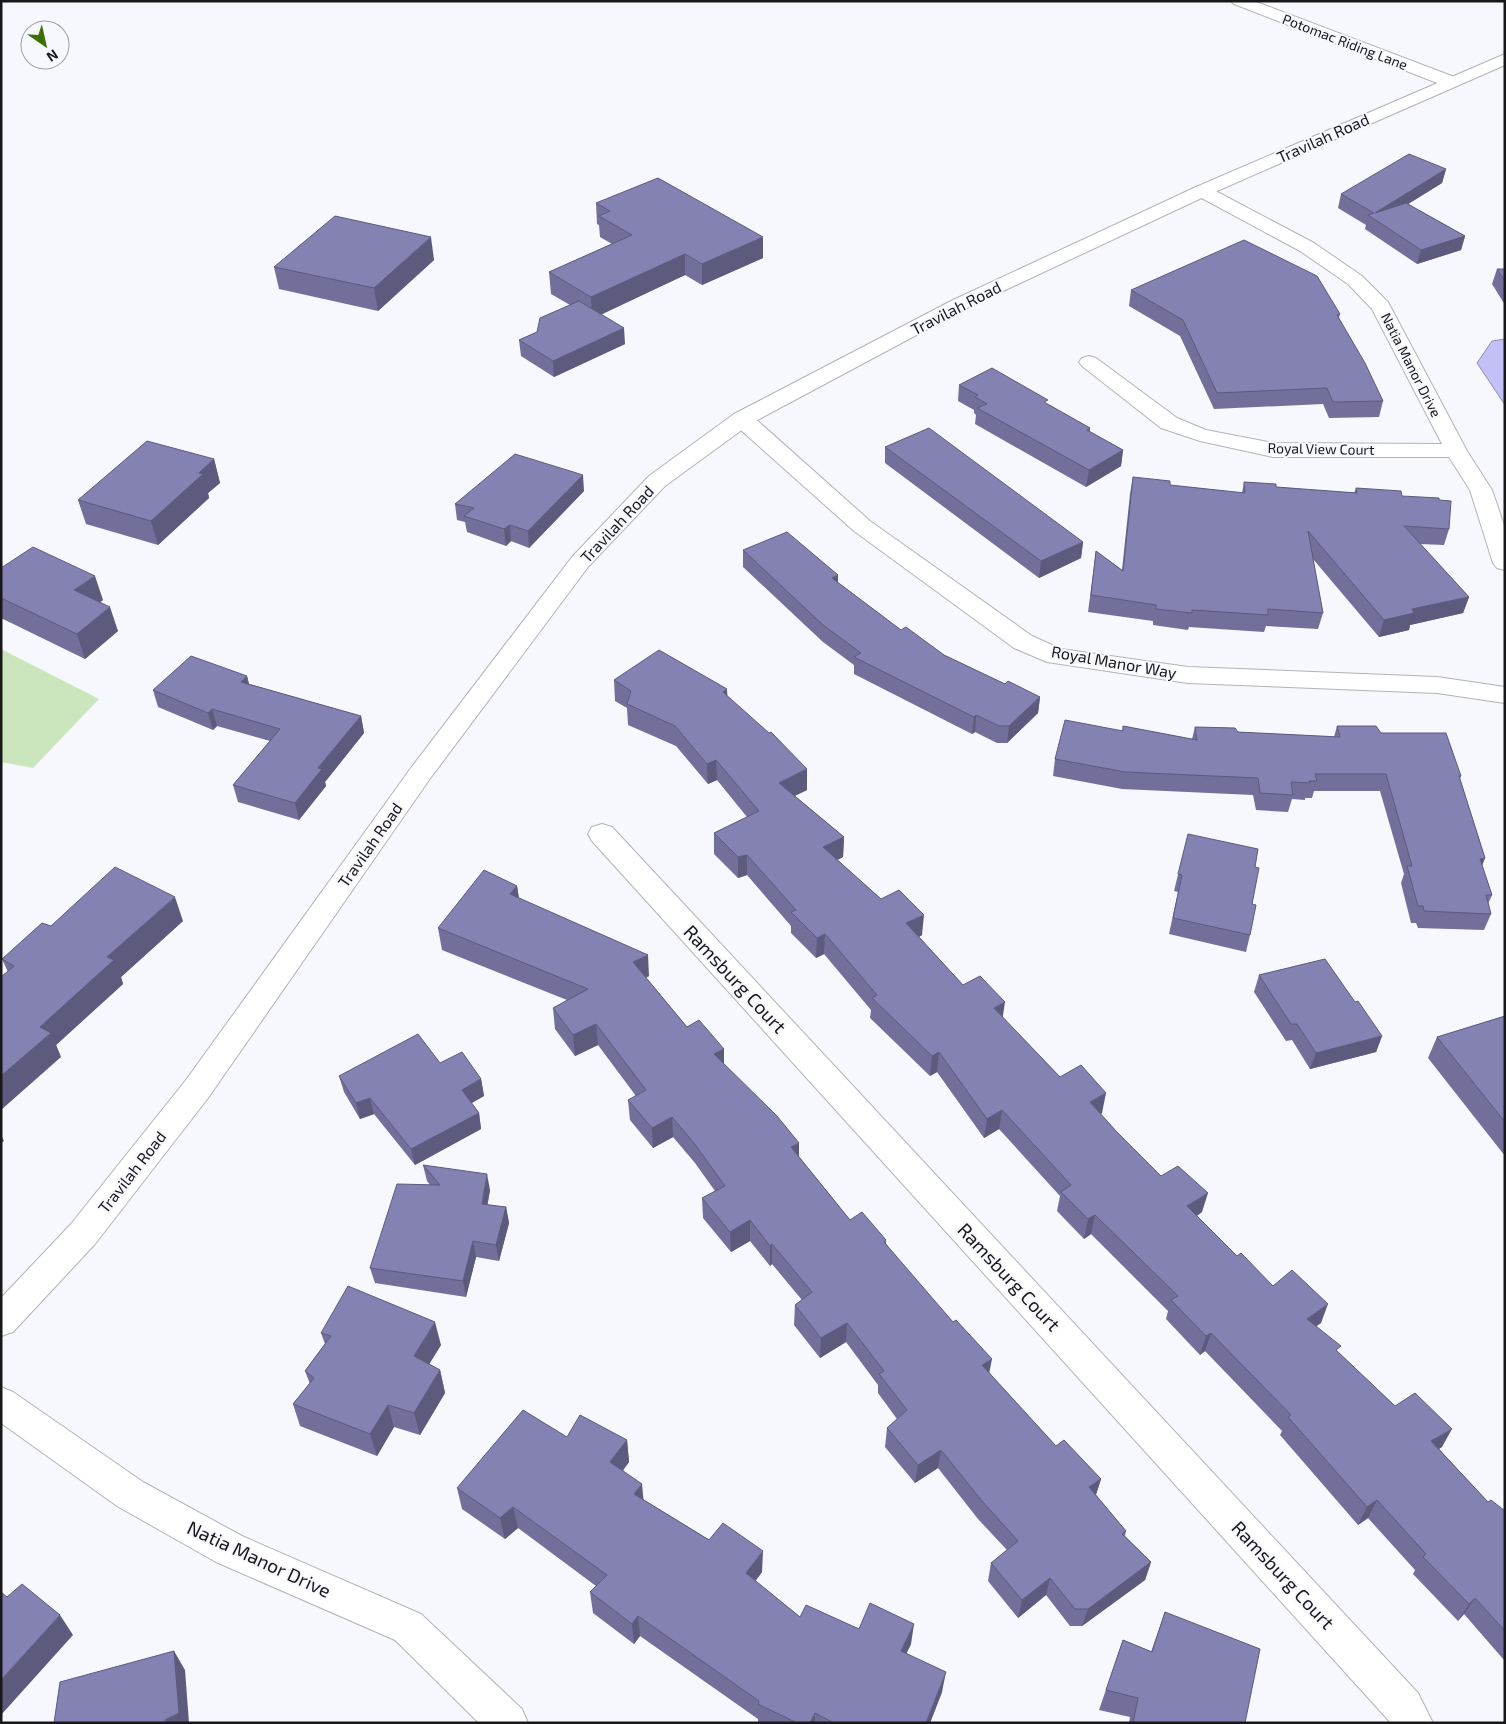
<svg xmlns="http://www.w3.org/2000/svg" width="1506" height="1724" font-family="'Exo 2',sans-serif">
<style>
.green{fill:#cbe6bc}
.water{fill:#c2c0f6;stroke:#8f8eb4}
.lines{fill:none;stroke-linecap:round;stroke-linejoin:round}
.minor-casing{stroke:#b2b2b9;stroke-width:2}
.secondary-casing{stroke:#b2b2b9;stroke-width:2}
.minor{fill:#fff;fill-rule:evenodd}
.secondary{fill:#fff;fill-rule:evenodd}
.wall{fill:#726f9a}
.shaded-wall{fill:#5c5a7d}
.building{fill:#8481b3;stroke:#5c5a7d}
.labels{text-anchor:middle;stroke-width:4;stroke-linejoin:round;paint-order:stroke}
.far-street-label{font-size:14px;fill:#18181b;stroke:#f7f7fe}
.street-label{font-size:16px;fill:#18181b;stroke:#f7f7fe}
.near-street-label{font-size:19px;fill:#18181b;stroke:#f7f7fe}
</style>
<rect width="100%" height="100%" fill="#f7f7fe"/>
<path class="green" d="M1 649 99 699 33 768 1 762Z"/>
<path class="water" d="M1505 339V405L1477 363 1492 341Z"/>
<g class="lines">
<g class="minor-casing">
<g id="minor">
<path d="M1231 1H1254L1457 78 1459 82 1457 86H1445L1234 4Z"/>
<path d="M1202 186 1208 187 1314 243 1362 276 1388 302 1467 451 1492 490 1505 528V570L1497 568 1493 563 1470 490 1449 457H1273L1200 441 1161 428 1082 366 1079 362 1082 358 1089 356 1096 358 1177 418 1206 430 1273 443 1442 444 1372 309 1348 284 1300 251 1196 195 1193 191 1196 187Z"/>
<path d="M742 413 750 414 870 521 1032 636 1061 649 1188 667 1437 677 1505 687V703L1437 693 1188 683 1047 662 1014 648 854 531 734 424 731 419 734 414Z"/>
<path d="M602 824 612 827 1418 1693 1433 1723H1391L592 841 588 834 592 827Z"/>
<path d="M1 1387 13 1392 143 1482 242 1536 421 1614 522 1709 528 1723H479L395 1640 216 1562 117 1506 1 1423Z"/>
</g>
</g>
<g class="secondary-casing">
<path id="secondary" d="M1505 54V65L1208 195 967 308 750 424 665 486 588 567 429 780 208 1098 95 1244 13 1332 1 1336V1298L71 1224 186 1080 411 768 572 557 649 476 734 414 953 300 1196 187Z"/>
</g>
<use href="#minor" class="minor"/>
<use href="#secondary" class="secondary"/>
</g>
<g class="wall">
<path d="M1446 169 1442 183 1408 204 1465 236 1461 250 1417 264 1365 229 1366 225 1338 208 1341 194Z"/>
<path d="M596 203 763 258 702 285 685 275 601 314 625 344 554 377 521 356 519 340 537 332 570 305 551 294 549 272 612 244 600 237 599 225 597 224Z"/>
<path d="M434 260 378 311 279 289 274 267Z"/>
<path d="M1497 269H1505V305L1492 284Z"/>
<path d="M1131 290 1340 314 1339 318 1383 401 1379 417 1329 418 1323 404 1214 409 1180 336 1129 306Z"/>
<path d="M959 385 1047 404 1090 428V432L1123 450 1121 466 1086 487 975 424 976 415 974 413V410L958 401Z"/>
<path d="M885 447 1083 542 1081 558 1039 578 885 463Z"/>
<path d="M214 459 220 483 208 493 209 498 158 545 86 524 78 500Z"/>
<path d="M1133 477 1170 485 1242 493 1244 482 1276 487 1354 493 1356 488 1402 496 1449 529 1444 545 1420 544 1469 597 1463 613 1410 625 1409 630 1379 637 1313 559 1323 613 1318 629 1266 626 1264 632 1189 627 1188 630 1153 625V621L1088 612 1096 551 1122 570 1130 494Z"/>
<path d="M584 491 529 548 511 541 506 546 467 532 465 522 457 520 455 504Z"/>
<path d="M743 550 838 575V583L901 630 944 655 1005 684 1040 697 1038 713 1007 743H997L975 732 972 734 854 674V665L823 642 743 567Z"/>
<path d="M1 568 103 600 100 602 118 631 85 659 1 618Z"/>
<path d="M247 676 249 684 361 716 364 733 325 782 326 786 299 820 238 802 233 785 270 741 217 726 213 730 158 707 153 690Z"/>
<path d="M614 680 727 696 807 769V790L795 796 844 837 843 857 837 860 881 899 922 935 919 937 963 985 1003 1018 1060 1077 1102 1113 1100 1114 1116 1131 1161 1176 1202 1212 1197 1216 1237 1256 1273 1286 1321 1323 1316 1326 1338 1352 1395 1406 1442 1447 1439 1449 1488 1502 1505 1511V1659L1504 1660 1464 1614 1458 1621 1413 1574 1415 1570 1368 1518 1358 1525 1280 1435 1282 1431 1205 1351 1200 1355 1166 1319 1168 1311 1091 1234 1084 1239 1057 1211 1060 1196 999 1129 984 1138 937 1072 930 1076 898 1045 870 1018 871 1010 824 954 816 958 791 933V926L747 875 738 878 714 854V833L747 817 717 780 708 784 676 746 628 725 627 708 615 701Z"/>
<path d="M1123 726 1192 739 1195 727 1238 732 1334 737 1337 726 1381 733 1461 776 1460 779 1485 858 1482 866 1492 895 1488 904 1491 914 1484 930 1418 928 1416 923H1411L1401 883 1404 874 1380 791H1314L1312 798H1305V800L1292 799 1288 812 1256 810 1253 795 1122 789 1053 776 1055 759 1122 731Z"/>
<path d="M1188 834 1255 867 1250 935 1246 952 1169 934 1178 892 1174 891Z"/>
<path d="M517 886 519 898 649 976 646 978 687 1027 724 1049V1064L850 1220 886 1240V1244L989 1373 1056 1446 1101 1479 1096 1495 1126 1531 1125 1536 1151 1562 1145 1580 1082 1626H1070L1046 1595 1018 1618 988 1581 991 1563 1007 1550 978 1519 938 1468 915 1483 885 1447 887 1428 897 1419 878 1393V1385L846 1342 820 1358 794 1325 795 1305 802 1300 772 1264 770 1266 750 1241 731 1252 703 1218 702 1198 715 1191 695 1163 673 1137 653 1148 630 1120 628 1100 636 1096 598 1045 575 1056 555 1029 553 1008 567 1000 442 950 438 928Z"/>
<path d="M183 921 121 977 123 984 56 1045 61 1057 8 972 2 959Z"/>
<path d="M1259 975 1355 1002 1382 1036 1376 1052 1310 1069 1292 1040 1286 1041 1254 992Z"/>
<path d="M1505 1016V1156L1428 1058 1437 1037Z"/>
<path d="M440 1063 481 1079 484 1096 471 1103 479 1113 481 1129 415 1165 374 1114 360 1119 344 1092 339 1076Z"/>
<path d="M423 1165 490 1190 487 1205 506 1207 509 1223 499 1261 476 1257 466 1297 375 1283 370 1268 430 1185 427 1181Z"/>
<path d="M321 1333 441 1345 429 1364 440 1370 445 1393 420 1435 394 1427 377 1456 300 1426 293 1404 310 1384 305 1371 325 1344Z"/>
<path d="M627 1440 629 1462 623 1470 644 1500 762 1572 755 1581 800 1617 859 1629 911 1644 906 1654 942 1692 930 1723H758V1719L640 1636 634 1644 593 1613 590 1592 596 1586 518 1528 505 1539 462 1509 457 1488Z"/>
<path d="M1165 1612 1245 1723H1129L1130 1717 1099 1710 1123 1640 1151 1652Z"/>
</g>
<g class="shaded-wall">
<path d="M1446 169 1442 183 1379 222 1375 213Z"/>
<path d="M1465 236 1461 250 1417 264 1421 250Z"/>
<path d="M431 237 434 260 378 311 374 288Z"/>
<path d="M763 237V258L702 285V264Z"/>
<path d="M685 254V275L592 319 591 297Z"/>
<path d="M624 328 625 344 554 377 553 361Z"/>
<path d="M1123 450 1121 466 1086 487 1089 470Z"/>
<path d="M214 459 220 483 208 493 209 498 158 545 151 521 199 473Z"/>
<path d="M583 475 584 491 529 548 528 531Z"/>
<path d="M510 525 511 541 506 546 504 529Z"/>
<path d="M1083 542 1081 558 1039 578 1041 561Z"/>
<path d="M838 575 837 592 832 578Z"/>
<path d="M95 576 103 600 82 615 74 590Z"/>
<path d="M1469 597 1463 613 1410 625 1409 630 1379 637 1384 620 1412 609Z"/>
<path d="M110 607 118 631 85 659 77 634Z"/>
<path d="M247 676 251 693 241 682Z"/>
<path d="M727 689 728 709 723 692Z"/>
<path d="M1040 697 1038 713 1007 743 1009 726Z"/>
<path d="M212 709 217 726 213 730 208 713Z"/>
<path d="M976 715 975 732 972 734 974 717Z"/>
<path d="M361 716 364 733 325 782 326 786 299 820 295 803 318 768Z"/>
<path d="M716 760 717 780 708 784 707 764Z"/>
<path d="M807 769V790L779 803V783Z"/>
<path d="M844 837 843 857 822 868 823 847Z"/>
<path d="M747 855V875L738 878V857Z"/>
<path d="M1485 858 1478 875 1480 859Z"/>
<path d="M517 886 520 907 510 894Z"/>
<path d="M175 897 183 921 121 977 123 984 56 1045 61 1057 1 1110V1076L40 1027 107 957Z"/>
<path d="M924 915 922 935 905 944 906 923Z"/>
<path d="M825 934 824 954 816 958 817 938Z"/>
<path d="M648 955 649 976 634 983 633 962Z"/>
<path d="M1005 1002 1002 1022 994 1008Z"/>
<path d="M596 1024 598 1045 575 1056 573 1035Z"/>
<path d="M1382 1036 1376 1052 1310 1069 1316 1053Z"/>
<path d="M724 1049V1070L714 1054Z"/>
<path d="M939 1052 937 1072 930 1076 932 1056Z"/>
<path d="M481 1079 484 1096 465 1107 462 1090Z"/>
<path d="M1106 1093 1102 1113 1086 1122 1090 1102Z"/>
<path d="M370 1098 374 1114 360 1119 356 1103Z"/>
<path d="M1002 1110 999 1129 984 1138 987 1119Z"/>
<path d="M479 1113 481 1129 415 1165 411 1149Z"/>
<path d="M672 1117 673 1137 653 1148 652 1128Z"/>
<path d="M1 1135 4 1141 1 1143Z"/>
<path d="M799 1143V1163L791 1147Z"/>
<path d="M487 1174 490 1190 485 1220 482 1204Z"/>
<path d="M1208 1193 1202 1212 1181 1225 1187 1206Z"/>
<path d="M506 1207 509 1223 499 1261 496 1245Z"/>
<path d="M1095 1215 1091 1234 1084 1239 1088 1219Z"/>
<path d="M750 1220V1241L731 1252 730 1232Z"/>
<path d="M473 1241 476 1257 466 1297 463 1281Z"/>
<path d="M772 1244V1264L770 1266V1246Z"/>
<path d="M1328 1304 1321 1323 1299 1338 1307 1319Z"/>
<path d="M435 1322 441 1345 420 1379 414 1356Z"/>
<path d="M847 1323 846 1342 820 1358 821 1338Z"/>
<path d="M1211 1333 1205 1351 1200 1355 1206 1336Z"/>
<path d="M992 1359 988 1379 982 1365Z"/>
<path d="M440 1370 445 1393 420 1435 414 1413Z"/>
<path d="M388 1405 394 1427 377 1456 370 1434Z"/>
<path d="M1452 1429 1442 1447 1421 1459 1431 1441Z"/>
<path d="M627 1440 629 1462 613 1484 610 1462Z"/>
<path d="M941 1450 938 1468 915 1483 918 1465Z"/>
<path d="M1101 1479 1095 1497 1089 1487Z"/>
<path d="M642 1484 644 1505 634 1494Z"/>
<path d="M1377 1500 1368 1518 1358 1525 1367 1507Z"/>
<path d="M513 1507 518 1528 505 1539 500 1518Z"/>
<path d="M763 1551 762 1572 746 1594V1573Z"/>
<path d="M1151 1562 1145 1580 1082 1626 1088 1609Z"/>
<path d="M1050 1578 1046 1595 1018 1618 1022 1600Z"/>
<path d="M1475 1598 1464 1614 1458 1621 1469 1604Z"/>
<path d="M60 1615 73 1635 1 1715V1680Z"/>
<path d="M638 1616 640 1636 634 1644 632 1624Z"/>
<path d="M914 1624 911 1644 898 1671 901 1651Z"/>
<path d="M174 1651 185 1670 189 1723H165Z"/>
<path d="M946 1672 942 1692 930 1723H926Z"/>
<path d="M815 1713V1723H810Z"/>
</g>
<g class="building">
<path d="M1409 154 1446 169 1375 213 1406 203 1465 236 1421 250 1368 215 1374 213 1341 194Z"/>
<path d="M658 178 763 237 702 264 685 254 591 297 549 272 632 235 599 216 610 211 596 203Z"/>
<path d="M335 216 431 237 374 288 274 267Z"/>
<path d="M1244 240 1317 276 1340 314 1337 315 1365 363 1383 401 1333 402 1327 388 1217 393 1183 320 1131 290Z"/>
<path d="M1497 269H1505V281Z"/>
<path d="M579 301 624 328 553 361 519 340 537 332 540 318Z"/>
<path d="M992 368 1048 400 1044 402 1090 428 1087 430 1123 450 1089 470 977 408 987 404 975 397 978 395 959 385Z"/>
<path d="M929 428 1083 542 1041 561 885 447Z"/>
<path d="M147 441 214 459 199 473 203 474 151 521 78 500Z"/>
<path d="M515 454 583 475 528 531 510 525 504 529 464 516 474 508 455 504Z"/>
<path d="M1133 477 1170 481V485L1245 493 1244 482 1276 484V487L1357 493 1356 488 1401 491 1402 496 1439 498V500L1451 501 1449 529 1404 526 1469 597 1412 609 1414 613 1384 620 1308 531 1323 613 1268 609V615L1192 610V613L1156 609V605L1091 595 1096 551 1123 571Z"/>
<path d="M787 532 838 575 832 578 901 630 906 627 944 655 1005 684 1008 681 1040 697 1009 726H999L976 715 974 717 854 657 861 653 823 625 743 550Z"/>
<path d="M33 547 95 576 74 590 110 607 77 634 1 598V568Z"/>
<path d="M659 650 727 689 723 692 769 733 771 732 807 769 779 783 844 837 823 847 881 899 899 890 924 915 906 923 963 985 980 976 1005 1002 994 1008 1060 1077 1081 1065 1106 1093 1090 1102 1116 1131 1161 1176 1178 1166 1208 1193 1187 1206 1237 1256 1241 1253 1273 1286 1292 1270 1328 1304 1307 1319 1341 1346 1336 1350 1395 1406 1415 1393 1452 1429 1431 1441 1488 1502 1491 1500 1505 1511V1631L1475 1598 1469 1604 1423 1557 1426 1554 1377 1500 1367 1507 1288 1417 1291 1415 1211 1333 1206 1336 1171 1300 1178 1296 1095 1215 1088 1219 1061 1192 1071 1185 1002 1110 987 1119 939 1052 932 1056 900 1025 872 998 877 995 825 934 817 938 791 912 796 910 747 855 738 857 714 833 759 811 716 760 707 764 675 726 627 704 631 691 614 680Z"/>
<path d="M191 656 247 676 241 682 361 716 318 768 322 769 295 803 233 785 280 729 212 709 208 713 153 690Z"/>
<path d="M1065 720 1123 731V726L1197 740 1195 727 1235 728 1238 732 1340 737 1337 726H1376L1381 733H1446L1461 776H1459L1485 858 1480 859 1492 895H1486L1491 914 1424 911 1423 906H1418L1407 866H1412L1386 774H1315L1317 781H1309L1310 783 1291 782 1293 795 1260 793 1258 778 1125 772 1055 759Z"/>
<path d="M1188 834 1258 849 1255 867 1259 868 1252 904 1256 905 1250 935 1173 918 1182 875 1178 874Z"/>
<path d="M115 867 175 897 107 957 114 960 40 1027 51 1033 1 1076V977L14 966 2 959 42 923 51 926Z"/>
<path d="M484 870 517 886 510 894 648 955 633 962 687 1027 699 1020 724 1049 714 1054 777 1116 799 1143 791 1147 850 1220 862 1212 886 1240 884 1242 953 1322 956 1320 992 1359 982 1365 1056 1446 1064 1440 1101 1479 1089 1487 1126 1531 1122 1534 1151 1562 1088 1609H1075L1050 1578 1022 1600 991 1563 1018 1541 982 1501 941 1450 918 1465 887 1428 907 1410 879 1374 884 1371 847 1323 821 1338 795 1305 812 1292 772 1244 770 1246 750 1220 730 1232 702 1198 725 1186 694 1143 672 1117 652 1128 628 1100 646 1090 596 1024 573 1035 553 1008 588 989 438 928Z"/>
<path d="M1325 959 1355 1002 1358 1001 1382 1036 1316 1053 1297 1024H1291L1259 975Z"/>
<path d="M1505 1016V1122L1437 1037Z"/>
<path d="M418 1034 440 1063 462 1052 481 1079 462 1090 479 1113 411 1149 370 1098 356 1103 339 1076Z"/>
<path d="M423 1165 487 1174 482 1204 506 1207 496 1245 473 1241 463 1281 370 1268 397 1184 440 1185Z"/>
<path d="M348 1286 435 1322 414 1356 440 1370 414 1413 388 1405 370 1434 293 1404 314 1378 305 1371 331 1336 321 1333Z"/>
<path d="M523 1410 567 1437 580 1415 627 1440 610 1462 642 1484 634 1494 709 1540 723 1523 763 1551 746 1573 800 1617 806 1605 859 1629 870 1603 914 1624 901 1651 946 1672 926 1723H834L815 1713 810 1723H797L758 1704 759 1701 638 1616 632 1624 590 1592 607 1575 513 1507 500 1518 457 1488Z"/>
<path d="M22 1584 60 1615 1 1680V1592L7 1597Z"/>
<path d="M1165 1612 1260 1649 1245 1723H1133L1138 1698 1106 1690 1123 1640 1152 1652Z"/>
<path d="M174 1651 179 1713 165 1720V1723H54L60 1682Z"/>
</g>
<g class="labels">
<g class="far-street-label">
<text transform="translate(1345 42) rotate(21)" y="5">Potomac Riding Lane</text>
<text transform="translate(1411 365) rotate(63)" y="5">Natia Manor Drive</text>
<text transform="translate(1321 449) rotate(1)" y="5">Royal View Court</text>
</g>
<g class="street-label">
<text transform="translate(1323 138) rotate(-24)" y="6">Travilah Road</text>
<text transform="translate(956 308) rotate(-27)" y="6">Travilah Road</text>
<text transform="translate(617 524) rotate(-47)" y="6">Travilah Road</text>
<text transform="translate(1114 662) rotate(10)" y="6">Royal Manor Way</text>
<text transform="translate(370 845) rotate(-55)" y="6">Travilah Road</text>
<text transform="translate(132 1172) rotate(-52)" y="6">Travilah Road</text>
</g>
<g class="near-street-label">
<text transform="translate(735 979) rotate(47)" y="7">Ramsburg Court</text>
<text transform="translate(1009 1277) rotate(47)" y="7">Ramsburg Court</text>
<text transform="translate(259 1559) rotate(25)" y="7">Natia Manor Drive</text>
<text transform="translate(1283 1575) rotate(47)" y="7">Ramsburg Court</text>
</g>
</g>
<rect width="1506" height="1724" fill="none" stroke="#18181b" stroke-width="5"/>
<g transform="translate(45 45) rotate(146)"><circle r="24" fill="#f7f7fe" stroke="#9e9ea3"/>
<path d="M0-4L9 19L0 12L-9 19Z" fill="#3a7100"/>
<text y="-8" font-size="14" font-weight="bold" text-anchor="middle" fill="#18181b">N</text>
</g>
</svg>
